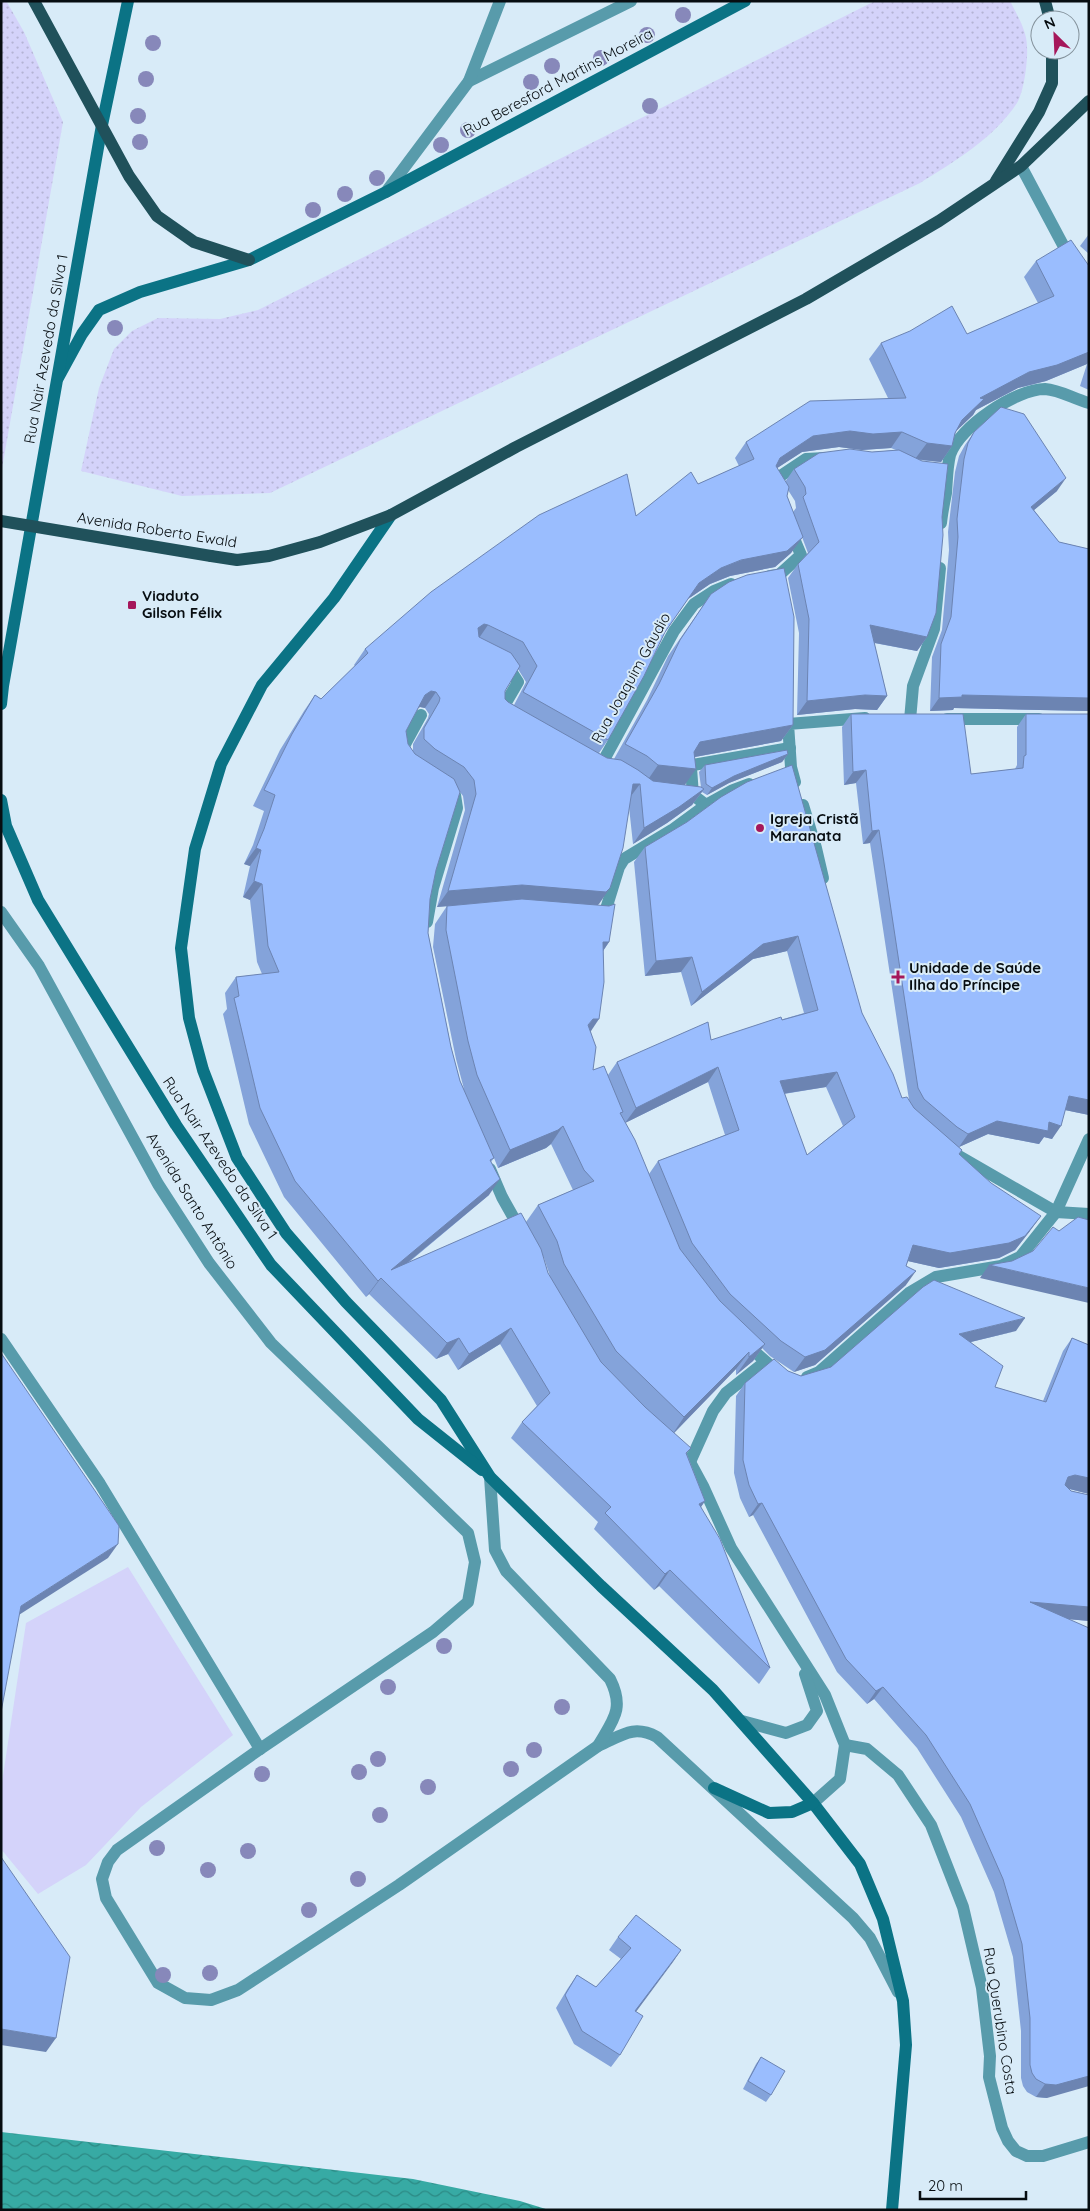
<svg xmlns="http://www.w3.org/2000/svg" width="1090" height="2211" font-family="Quicksand,sans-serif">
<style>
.grass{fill:#d4d3fa}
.park{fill:url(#park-dots)}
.water{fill:url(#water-waves)}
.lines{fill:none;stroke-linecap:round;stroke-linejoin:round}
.service{stroke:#589bab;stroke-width:12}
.minor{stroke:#589bab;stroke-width:12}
.tertiary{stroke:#589bab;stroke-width:12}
.secondary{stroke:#0b7385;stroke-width:12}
.primary{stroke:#20515b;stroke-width:12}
.primary-bridge{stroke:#20515b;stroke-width:12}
.tree{fill:#8788ba}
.wall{fill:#84a3da;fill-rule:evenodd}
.shaded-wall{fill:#6c84b2}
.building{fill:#9abdfe;stroke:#6c84b2;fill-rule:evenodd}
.poi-dot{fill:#a5175b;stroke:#d8ebf8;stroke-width:2}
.labels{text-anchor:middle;stroke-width:4;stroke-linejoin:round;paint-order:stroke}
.street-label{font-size:15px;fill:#070d11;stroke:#d8ebf8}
.poi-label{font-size:15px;font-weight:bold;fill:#070d11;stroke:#d8ebf8;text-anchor:start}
</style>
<defs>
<pattern id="park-dots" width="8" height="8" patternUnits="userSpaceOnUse" patternTransform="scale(1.25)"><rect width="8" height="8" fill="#d4d3fa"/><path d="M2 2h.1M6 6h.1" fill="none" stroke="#b4b4d5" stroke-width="1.8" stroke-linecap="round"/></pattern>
<pattern id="water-waves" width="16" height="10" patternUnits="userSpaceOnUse" patternTransform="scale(1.25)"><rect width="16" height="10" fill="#37aaa4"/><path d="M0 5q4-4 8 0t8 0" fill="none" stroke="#2c8984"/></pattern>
</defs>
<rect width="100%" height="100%" fill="#d8ebf8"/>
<path class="grass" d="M128 1567 233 1735 141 1807 86 1865 38 1894 1 1849V1789L26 1623Z"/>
<g class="park">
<path d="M1 1H6L8 4 24 32 63 122 1 474Z"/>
<path d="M875 1H1010C1017 15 1027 31 1027 47 1028 60 1024 92 1017 103 994 138 955 161 920 183L270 493 182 496 81 471 99 388 114 349 132 331 158 318 220 319 258 310Z"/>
</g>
<path class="water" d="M1 2132 413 2179 520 2201 549 2210H1Z"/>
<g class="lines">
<g class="service">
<path d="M469 81 631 1"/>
<path d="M386 192 469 81 500 1"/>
<path d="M777 486 773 481 806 459 825 458"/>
<path d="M941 523C942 513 944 503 946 493 947 480 947 467 950 455 959 427 1016 389 1045 389 1060 390 1074 399 1089 403"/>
<path d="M770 576 779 575 801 555 790 529"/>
<path d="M503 663 509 668 518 682 501 711 505 713"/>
<path d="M910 720 913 686 934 629 940 568"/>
<path d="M404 755 403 748 421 715"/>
<path d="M600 767 674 631 694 604 714 591 731 584"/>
<path d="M681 794 693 795 706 805 733 790 749 784"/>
<path d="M693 795 691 768 693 765 790 748"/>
<path d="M594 917 603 913 606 909 619 867 624 859 672 830 706 805"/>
<path d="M427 922 433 888 457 808 455 795 447 788"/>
<path d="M490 1169 502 1197 521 1231"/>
<path d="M1 1339 100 1484 260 1749"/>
<path d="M845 1745 867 1749 898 1775 931 1825 963 1907 982 1988 990 2056 989 2077 1002 2128 1008 2141 1016 2151 1027 2156H1043L1089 2142"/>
</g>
<g class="minor">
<path d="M1021 166 1063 245 1089 286"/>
<path d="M947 719H1039"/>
<path d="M795 782 791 767 788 724 865 718"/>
<path d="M803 805 816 848 823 878"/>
<path d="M950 1151 1056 1212 1089 1214"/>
<path d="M746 1344 781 1375"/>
<path d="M807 1377 819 1372 909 1293 936 1277 1001 1266 1020 1257 1056 1212 1089 1139"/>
<path d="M680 1454 690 1462 703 1486 731 1548 825 1695 845 1745 840 1779 813 1803"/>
<path d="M690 1462 713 1411 726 1393 765 1362"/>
<path d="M742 1721 786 1733 807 1725 817 1711 805 1674"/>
</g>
<g class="tertiary">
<path d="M1 912 39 966 158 1184 209 1263 271 1343 468 1533 475 1562 468 1602 433 1632 260 1749 117 1850 108 1862 102 1879 106 1898 158 1983 185 1998 211 2000 238 1990 399 1885 598 1746C621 1736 633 1724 657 1737L853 1918 870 1938 898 1992"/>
<path d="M490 1477 495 1550 506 1571 610 1679C625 1709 613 1720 598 1746"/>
</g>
<g class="secondary">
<path d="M58 378 82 334 99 310 140 292 249 260 386 192 745 1"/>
<path d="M391 515 334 598 262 685 221 764 195 849 181 948 189 1018 203 1070 237 1158 286 1233 346 1302 441 1400 490 1477 601 1586 713 1690 813 1803 860 1864 883 1919 903 2001 906 2045 892 2210"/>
<path d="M1 704 3 686 102 125 128 1"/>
<path d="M1 800 6 826 38 900 176 1125 271 1265 418 1419 482 1470"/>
<path d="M714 1788 769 1813 792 1812 813 1803"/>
</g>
<g class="primary">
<path d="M34 1 129 176 157 216 194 242 249 260"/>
<path d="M1045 1 1050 20"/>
<path d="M996 181 1039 112 1052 83V50"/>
<path d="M211 556 237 560 269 556 320 542 391 515 516 447 806 299 939 221 1021 166 1089 101"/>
</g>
<path class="primary-bridge" d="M1 521 211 556"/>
</g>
<g class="tree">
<circle cx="683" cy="15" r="8"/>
<circle cx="647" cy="35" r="8"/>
<circle cx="153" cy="43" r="8"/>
<circle cx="601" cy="58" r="8"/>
<circle cx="552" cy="66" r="8"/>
<circle cx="146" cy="79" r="8"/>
<circle cx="531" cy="82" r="8"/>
<circle cx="650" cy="106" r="8"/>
<circle cx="138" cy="116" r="8"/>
<circle cx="468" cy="130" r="8"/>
<circle cx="140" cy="142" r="8"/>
<circle cx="441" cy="145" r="8"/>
<circle cx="377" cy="178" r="8"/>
<circle cx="345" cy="194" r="8"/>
<circle cx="313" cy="210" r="8"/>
<circle cx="115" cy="328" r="8"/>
<circle cx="444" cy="1646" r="8"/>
<circle cx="388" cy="1687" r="8"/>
<circle cx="562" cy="1707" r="8"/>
<circle cx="534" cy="1750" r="8"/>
<circle cx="378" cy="1759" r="8"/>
<circle cx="511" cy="1769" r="8"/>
<circle cx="359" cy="1772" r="8"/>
<circle cx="262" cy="1774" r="8"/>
<circle cx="428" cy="1787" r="8"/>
<circle cx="380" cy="1815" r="8"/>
<circle cx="157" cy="1848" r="8"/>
<circle cx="248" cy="1851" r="8"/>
<circle cx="208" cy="1870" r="8"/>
<circle cx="358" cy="1879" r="8"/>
<circle cx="309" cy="1910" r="8"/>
<circle cx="210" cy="1973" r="8"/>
<circle cx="163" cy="1975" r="8"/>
</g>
<g class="wall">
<path d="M1089 234V254L1080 246Z"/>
<path d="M1036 261 1089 266V390L1080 386 1087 364 1046 381 1018 388 976 410 973 415 956 431 952 446 941 462 919 460 927 637 917 651 874 643 887 696 877 710 855 709 797 715 799 633 788 578 798 564 808 553 802 537 791 553 775 567 730 576 710 584 688 599 665 632 608 740 599 753 607 758 614 759 647 700 668 656 711 594 793 725 781 741 695 757 685 785 701 787 699 772 705 765 788 754 782 762 729 783 707 795 702 792 692 805 667 823 633 844 629 807 610 888 597 905 609 942 603 951 591 1031 593 1070 608 1075 617 1062 711 1040 804 1013 787 951 753 959 691 1006 681 972 645 976 634 862 645 847 687 822 721 797 862 1013 902 1098 909 1100 870 843 863 844 856 783 844 785 842 727 851 714 971 774 1015 769 1017 765V727L1026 714H1089V1115L1065 1110 1052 1139 1044 1137 1039 1144 988 1134 959 1147 962 1150 959 1155 1030 1231 1015 1250 999 1258 939 1268 908 1261 906 1266V1285L815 1365 794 1372 770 1356 762 1348 753 1361 736 1375V1369L674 1433 687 1454 705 1501 701 1507 770 1668 759 1684 659 1586 654 1590 594 1529 598 1522 511 1438 522 1422 537 1406 500 1344 458 1370 448 1354 436 1359 369 1294 366 1297 284 1197 249 1124 223 1014 227 1009 225 993 236 977 262 974 257 962 250 900 243 897 250 866 244 864 253 845 264 811 253 806 280 750 304 711 315 695 321 699 355 666 354 665 365 649 636 516 698 484 739 466 735 458 746 442 888 398 869 359 881 343 967 334 1038 303 1024 277ZM839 447 862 450 891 448 896 450 872 452 794 469 785 482 777 468 802 452ZM788 490 795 501 796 508 793 512 787 496ZM518 669 526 682 514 705 508 702 505 699V691ZM420 707 425 708 429 714 428 718 413 744V751L408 744 406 731 418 708ZM460 792 463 796 465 810 437 907 447 906 435 924 433 947 456 1059 464 1089 460 1081 451 1047 428 933 430 899 436 870ZM708 1082 725 1135 658 1161 649 1174 625 1123ZM826 1087 843 1126 807 1155 784 1094ZM551 1144 572 1188 573 1190 538 1205 526 1222 408 1263 489 1195 491 1162 494 1158 498 1168 546 1148ZM542 1255 544 1258 550 1276 548 1273Z"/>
<path d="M974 432 1057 491 1034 510 1059 542 1089 549V711L954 708 953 710 930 711 932 657 942 630 949 550 948 532 955 472 959 456 965 445Z"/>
<path d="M1016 1331 971 1342 995 1387 1043 1401 1063 1351 1072 1338 1089 1345V1494L1069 1489 1071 1491 1089 1495V1621L1069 1619 1047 2098 1036 2097 1027 2092 1023 2086 1021 2078V2031L1013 1957 994 1892 961 1817 917 1748 874 1699 867 1704 837 1672 753 1515 749 1517 740 1498 734 1473 736 1396 745 1383 788 1371 801 1376Z"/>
<path d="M618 1937 681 1950 636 2011 620 2055 611 2067 574 2044 556 2008 568 1988 577 1975 596 1987 621 1959 609 1950Z"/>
<path d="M761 2057 771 2095 766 2102 743 2089 756 2064Z"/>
</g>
<g class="shaded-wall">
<path d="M1089 352V361L1087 364 1046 381 1018 388 976 410 973 415 951 436 962 420 980 398 1029 372Z"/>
<path d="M850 431 902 432 891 448 862 450 839 447 802 452 768 474 780 458 813 436Z"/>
<path d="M927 443 952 446 941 462 915 459Z"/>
<path d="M1066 478 1057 491 1022 520 1031 507Z"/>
<path d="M803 537 791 553 775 567 730 576 710 584 688 599 699 583 721 568Z"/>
<path d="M484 624 488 625 477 641 478 628Z"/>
<path d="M870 625 927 637 917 651 860 640Z"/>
<path d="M431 691 436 692 425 708 420 707 414 711 425 695Z"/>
<path d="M865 695 887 696 877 710 855 709 797 715 807 701Z"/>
<path d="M962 695 1089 698V711L954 708 953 710 930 711 939 698Z"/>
<path d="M793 725 781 741 689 758 700 742Z"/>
<path d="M788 754 782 762 729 783 707 795 712 788 734 776Z"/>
<path d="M658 765 696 769 684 786 647 781Z"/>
<path d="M866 770 856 783 844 785 853 772Z"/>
<path d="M633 784H640L628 800Z"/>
<path d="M704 789 692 805 667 823 633 844 644 828Z"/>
<path d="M879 830 870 843 863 844 872 831Z"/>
<path d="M256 848 261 850 250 866 244 864Z"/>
<path d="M254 881 262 884 250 900 243 897Z"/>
<path d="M522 885 610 888 599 904 594 908 511 901 437 907 448 891Z"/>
<path d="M798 936 787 951 753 959 691 1006 702 992 763 944Z"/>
<path d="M603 942H609L597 960Z"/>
<path d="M692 957 681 972 645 976 656 961Z"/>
<path d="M593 1019H599L587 1037H580Z"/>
<path d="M718 1067 708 1082 625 1123 636 1108Z"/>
<path d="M837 1072 826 1087 769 1096 780 1081Z"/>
<path d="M1069 1096 1089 1100V1115L1060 1109Z"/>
<path d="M997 1121 1049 1122 1061 1126 1052 1139 1044 1137 1039 1144 988 1134 959 1147 968 1134Z"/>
<path d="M563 1126 551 1144 546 1148 498 1168 510 1150Z"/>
<path d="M500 1179 489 1195 384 1282 391 1270Z"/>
<path d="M1041 1216 1030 1231 1015 1250 999 1258 939 1268 903 1260 913 1245Z"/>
<path d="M989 1265 1089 1288V1303L980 1278Z"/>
<path d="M916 1271 906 1285 815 1365 794 1372 805 1357Z"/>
<path d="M381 1278 369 1294 366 1297 378 1281Z"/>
<path d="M1025 1318 1016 1331 950 1347 959 1334Z"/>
<path d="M511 1328 500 1344 458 1370 469 1354Z"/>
<path d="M459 1338 448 1354 436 1359 447 1343Z"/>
<path d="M765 1344 753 1361 736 1375 749 1357Z"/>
<path d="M749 1352 736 1369 672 1435 684 1417Z"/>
<path d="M1075 1475 1089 1478V1494L1066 1488 1058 1490 1068 1477Z"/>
<path d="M705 1501 694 1517 699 1504Z"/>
<path d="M762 1503 753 1515 749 1517 758 1504Z"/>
<path d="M118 1544 108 1558 11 1620 21 1606Z"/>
<path d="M670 1570 659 1586 654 1590 665 1574Z"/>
<path d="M1030 1602 1089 1607V1621L1021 1615Z"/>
<path d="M883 1687 874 1699 867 1704 876 1691Z"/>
<path d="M681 1950 673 1962 627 2024 635 2011Z"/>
<path d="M1 2029 56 2038 46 2052 1 2045Z"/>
<path d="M1089 2076V2086L1047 2098 1036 2097 1045 2084Z"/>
</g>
<g class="building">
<path d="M1071 240 1089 266V352L1057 365 1029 372 980 398 984 399 962 420 955 433 952 446 927 443 902 432 873 434 850 431 813 436 780 458 776 466 789 487 787 496 803 537 787 551 741 560 721 568 699 583 665 632 644 676 608 740 523 692 537 666 523 642 488 625 484 624 478 628 479 637 511 653 520 666 505 691V699L508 702 607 758 621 760 638 770 653 781 701 787 704 789 679 807 644 828 640 784H633L623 848 610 888 606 892 522 885 448 891 476 794 474 780 464 767 435 749 424 739V728L439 702 440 698 436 692 431 691 425 695 406 731 408 744 415 754 454 779 460 792 436 870 430 899 428 933 451 1047 460 1081 494 1158 490 1160 500 1179 391 1270 521 1213 541 1249 548 1273 601 1362 645 1407 691 1448 686 1453 705 1501 699 1504 720 1539 770 1668 670 1570 665 1574 605 1513 611 1507 522 1422 550 1393 511 1328 469 1354 459 1338 447 1343 381 1278 378 1281 295 1181 260 1108 234 998 239 996 236 977 279 972 268 946 262 884 254 881 261 850 256 848 264 829 275 795 264 790 292 734 315 695 321 699 368 653 365 649 431 592 539 515 627 474 636 516 691 472 698 484 754 459 746 442 810 401 906 398 881 343 910 331 952 306 967 334 1054 296 1036 261Z"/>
<path d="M1001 407 1024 414 1066 478 1031 507 1059 542 1089 549V698L962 695V697L939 698 941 644 951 617 958 537 957 519 964 459 968 443 974 432Z"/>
<path d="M850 449 872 452 899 450 922 461 948 464 942 517 943 535 936 613 927 637 870 625 887 696 865 695 807 701 809 619 798 564 819 542 803 497 806 494 805 487 794 469 819 453Z"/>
<path d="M784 568 794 617 793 725 700 742 694 752 696 769 658 765 647 756 625 744 659 684 680 640 711 594 729 582 747 575Z"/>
<path d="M851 714H963L971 774 1023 768 1024 756 1026 755V714H1089V1100L1069 1096 1061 1126 1049 1122 1048 1131 997 1121 968 1134 957 1127 924 1099 918 1088 879 830 872 831 866 770 853 772Z"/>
<path d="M787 750 788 754 734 776 712 788 706 784 705 765Z"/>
<path d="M792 765 862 1013 893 1074 902 1098 907 1097 914 1108 962 1150 959 1154 991 1183 1041 1216 1025 1236 1009 1243 950 1253 913 1245 906 1266 916 1271 825 1350 805 1357 781 1341 730 1294 692 1243 658 1161 739 1130 718 1067 636 1108 617 1062 708 1022 711 1040 781 1017 782 1020 818 1010 798 936 763 944 702 992 692 957 656 961 645 847 687 822 721 797 747 782ZM837 1072 855 1117 807 1155 780 1081Z"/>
<path d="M522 899 609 906 615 904 609 942H603L604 982 599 1019H593L588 1025 596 1047 593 1070 604 1066 623 1112 620 1113 635 1140 680 1249 720 1301 765 1344 749 1357V1352L684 1417 616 1351 564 1264 557 1241 538 1205 594 1181 584 1170 563 1126 558 1130 510 1150 477 1075 468 1041 446 930 447 906Z"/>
<path d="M1078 1217 1089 1220V1288L989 1265 1012 1261 1033 1251 1053 1227 1059 1231Z"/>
<path d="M934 1280 1025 1318 959 1334 1003 1366 995 1387 1046 1402 1072 1338 1089 1345V1478L1075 1475 1068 1477 1065 1485 1071 1491 1089 1495V1607L1030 1602 1089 1628V2076L1056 2085 1045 2084 1036 2079 1032 2073 1030 2065V2018L1022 1944 1003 1879 970 1804 926 1735 883 1687 876 1691 846 1659 762 1503 758 1504 749 1485 743 1460 745 1383 774 1359 788 1371 801 1376 831 1367 923 1287Z"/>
<path d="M1 1353 119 1526 118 1544 21 1606 1 1712Z"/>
<path d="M1 1857 70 1957 56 2038 1 2029Z"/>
<path d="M636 1915 681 1950 635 2011 643 2016 620 2055 582 2031 565 1995 577 1975 596 1987 631 1948 618 1937Z"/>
<path d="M761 2057 785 2071 771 2095 748 2081Z"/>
</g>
<g class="poi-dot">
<rect x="127" y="600" width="10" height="10" rx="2.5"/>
<circle cx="760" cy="828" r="5"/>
<path d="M895.5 969.5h5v5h5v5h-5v5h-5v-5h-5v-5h5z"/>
</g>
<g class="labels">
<g class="street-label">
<text transform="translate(558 82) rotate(-28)" y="5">Rua Beresford Martins Moreira</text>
<text transform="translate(46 349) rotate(-80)" y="5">Rua Nair Azevedo da Silva 1</text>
<text transform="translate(157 530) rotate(9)" y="5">Avenida Roberto Ewald</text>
<text transform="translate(631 678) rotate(-61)" y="5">Rua Joaquim Gáudio</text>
<text transform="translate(220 1158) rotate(56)" y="5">Rua Nair Azevedo da Silva 1</text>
<text transform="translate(192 1201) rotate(58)" y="5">Avenida Santo Antônio</text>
<text transform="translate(1000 2021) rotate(81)" y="5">Rua Querubino Costa</text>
</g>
<g class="poi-label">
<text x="142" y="601">Viaduto<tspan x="142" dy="17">Gilson Félix</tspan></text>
<text x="770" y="824">Igreja Cristã<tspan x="770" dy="17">Maranata</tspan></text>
<text x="909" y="973">Unidade de Saúde<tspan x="909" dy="17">Ilha do Príncipe</tspan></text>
</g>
</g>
<rect width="1090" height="2211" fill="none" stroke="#070d11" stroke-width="5"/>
<g transform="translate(1055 35) rotate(336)"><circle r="24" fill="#d8ebf8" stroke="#84929c"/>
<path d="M0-4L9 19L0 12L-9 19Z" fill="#a5175b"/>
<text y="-8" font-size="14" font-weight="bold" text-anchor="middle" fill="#070d11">N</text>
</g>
<path d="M920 2191v8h106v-8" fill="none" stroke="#070d11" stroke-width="2.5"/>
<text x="928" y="2191" font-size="15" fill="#070d11" stroke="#d8ebf8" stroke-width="4" paint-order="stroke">20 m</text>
</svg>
